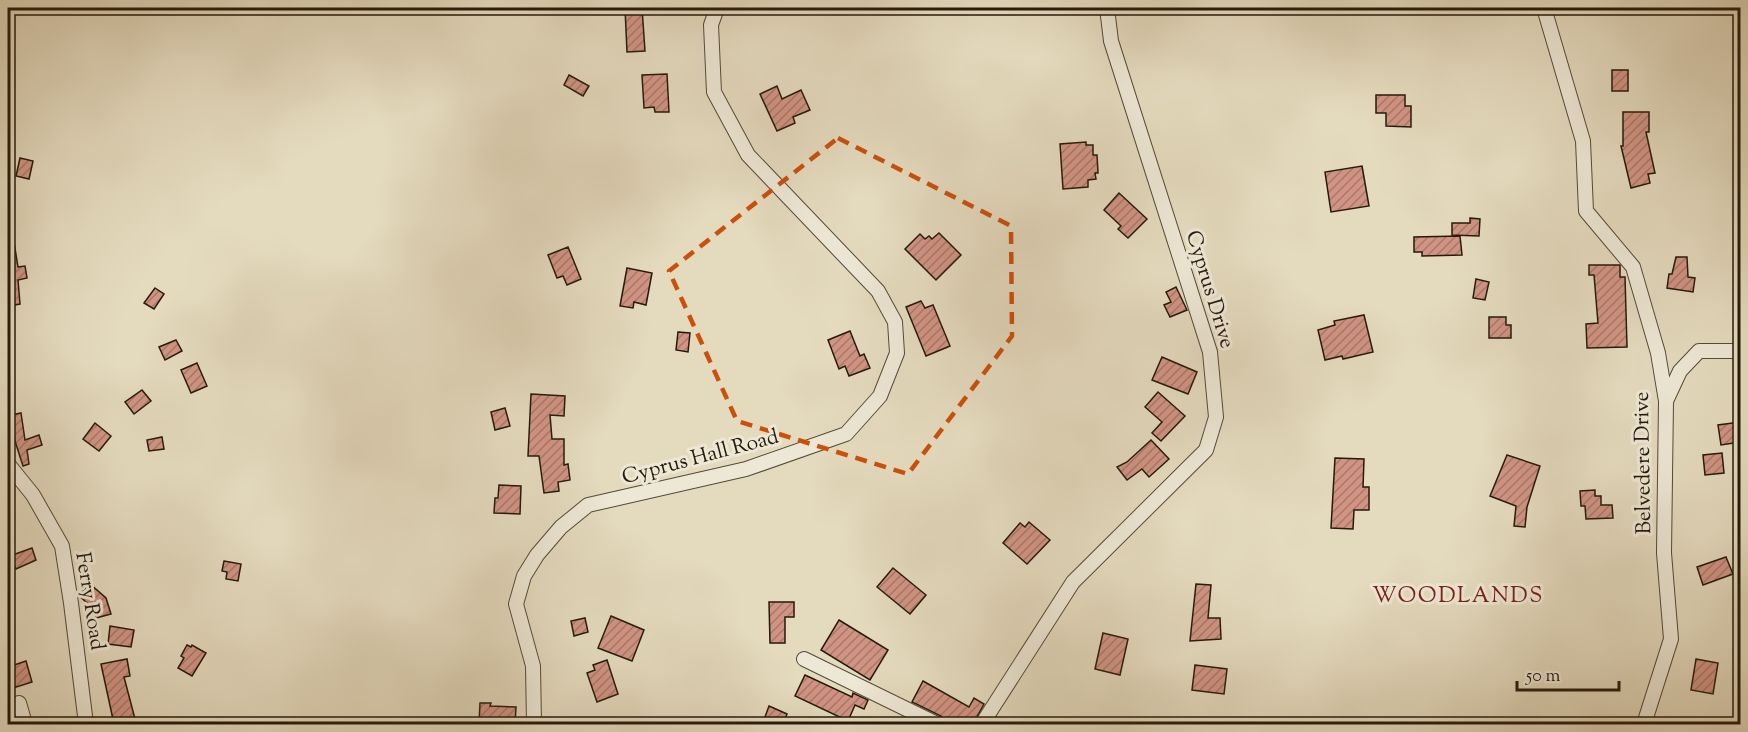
<svg xmlns="http://www.w3.org/2000/svg" width="1748" height="732" font-family="'Sorts Mill Goudy',serif">
<style>
.building{fill:url(#building-hatch);stroke:#251a0b;stroke-width:1.5}
.lines{fill:none;stroke-linecap:round;stroke-linejoin:round}
.minor-casing{stroke:#554a38;stroke-width:16}
.minor{stroke:#ede7d5;stroke-width:14}
.marked{fill:none;stroke:#cb500c;stroke-width:4.5;stroke-dasharray:12 8;stroke-linejoin:round}
.labels{text-anchor:middle;stroke-width:6;stroke-linejoin:round;paint-order:stroke}
.street-label{font-size:21px;fill:#251a0b;stroke:#ede7d5}
.neighbourhood-label{font-size:22px;letter-spacing:1.5px;fill:#7a1f14;stroke:#ede7d5}
</style>
<defs>
<pattern id="building-hatch" width="6" height="6" patternUnits="userSpaceOnUse" patternTransform="scale(1.5)"><rect width="6" height="6" fill="#d19484"/><path d="M-1 1l2-2M0 6l6-6M5 7l2-2" fill="none" stroke="#a9786a"/></pattern>
</defs>
<rect width="100%" height="100%" fill="#e4dabe"/>
<filter id="stains"><feTurbulence type="fractalNoise" baseFrequency=".00333" numOctaves="4"/><feColorMatrix values="0 0 0 0 .2 0 0 0 0 .09 0 0 0 0 .02 0 0 0 .5 -.17"/></filter>
<radialGradient id="worn" r=".72"><stop offset=".6" stop-color="#630" stop-opacity="0"/><stop offset="1" stop-color="#630" stop-opacity=".3"/></radialGradient>
<g class="building">
<path d="M625 8H642L645 51 627 52Z"/>
<rect x="1612" y="70" width="16" height="21"/>
<path d="M667 74 669 112H655L654 107 644 108 642 75Z"/>
<path d="M569 75 589 86 583 96 564 85Z"/>
<path d="M777 86 782 99 801 90 810 110 793 117 795 123 777 131 760 94Z"/>
<path d="M1376 95H1405V106H1411V127L1386 126V113H1376Z"/>
<path d="M1623 112H1649V132H1646L1655 173 1648 174 1650 183 1631 188 1621 146H1623Z"/>
<path d="M1086 142V145H1093V155H1097L1098 173H1095L1096 179 1088 180V187L1063 189 1060 144Z"/>
<path d="M20 158 33 161 29 179 16 176Z"/>
<path d="M1362 166 1369 206 1331 212 1325 172Z"/>
<path d="M1119 193 1147 219 1128 238 1118 229 1121 226 1104 210Z"/>
<path d="M1470 218 1480 219 1479 236 1452 235V223H1470Z"/>
<path d="M939 233 961 255 936 280 905 249 920 234 925 239 929 236 932 239Z"/>
<path d="M1460 236 1462 255 1422 256V252H1414V237Z"/>
<path d="M8 242H14L18 267 25 266 27 278 18 280 20 304 8 306Z"/>
<path d="M568 247 581 279 567 285 563 276 557 278 548 255Z"/>
<path d="M1676 257H1687L1688 277 1695 278 1693 292 1667 288 1669 274H1672Z"/>
<path d="M1589 265H1620V277H1625L1627 347 1587 348 1586 324 1598 323 1594 275H1589Z"/>
<path d="M627 268 652 273 646 305 634 302 633 308 620 306Z"/>
<path d="M1476 279 1489 282 1485 300 1473 298Z"/>
<path d="M1176 287 1187 310 1170 317 1164 305 1171 302 1166 292Z"/>
<path d="M155 288 164 294 154 309 144 303Z"/>
<path d="M921 301 925 308 933 305 950 346 926 356 906 307Z"/>
<path d="M1364 315 1373 352 1343 359 1342 356 1325 360 1318 330 1335 325 1334 321Z"/>
<path d="M1489 317H1506V325H1511V338H1489Z"/>
<path d="M850 331 860 356 864 354 870 368 849 376 845 366 839 369 828 340Z"/>
<path d="M678 332 690 333 688 352 676 350Z"/>
<path d="M176 340 182 351 165 360 159 347Z"/>
<path d="M1162 357 1197 372 1188 394 1152 380Z"/>
<path d="M197 363 207 386 191 393 181 370Z"/>
<path d="M142 390 151 401 134 414 125 402Z"/>
<path d="M1158 392 1185 416 1161 441 1152 433 1162 422 1145 407Z"/>
<path d="M531 394 565 396 564 416 550 415 552 439H564V465L568 464 570 480 558 482 559 491 544 493 539 456H528Z"/>
<path d="M505 408 510 426 495 430 491 412Z"/>
<path d="M21 413 25 440 39 435 42 445 27 450 29 464 23 466 15 441 11 415Z"/>
<path d="M1740 422V442L1721 445 1718 425Z"/>
<path d="M95 423 111 436 99 451 83 439Z"/>
<path d="M162 437 164 449 149 451 147 440Z"/>
<path d="M1151 440 1169 459 1149 477 1142 469 1127 480 1117 467 1127 462Z"/>
<path d="M1722 453 1724 473 1705 475 1703 455Z"/>
<path d="M1507 455 1540 466 1527 507 1525 527 1514 526 1516 506 1490 496Z"/>
<path d="M1335 458 1364 459 1363 487H1369V510H1354L1353 529 1331 528Z"/>
<path d="M499 485 521 486 520 514 494 513 495 498H498Z"/>
<path d="M1595 490V496H1601V505H1612L1613 518 1586 519 1585 506H1581L1580 491Z"/>
<path d="M1029 522 1050 540 1027 564 1003 543 1020 523 1025 527Z"/>
<path d="M32 548 36 560 16 569 10 556Z"/>
<path d="M1726 557 1733 574 1703 585 1697 567Z"/>
<path d="M224 561 241 564 238 581 226 579 227 572 222 571Z"/>
<path d="M893 568 926 595 910 614 877 587Z"/>
<path d="M89 583 106 598 111 614 96 618 93 608 79 596Z"/>
<path d="M1196 584 1211 585 1208 618H1220L1221 639 1190 641Z"/>
<path d="M769 602H794V617H785V643H770Z"/>
<path d="M611 616 644 630 632 661 598 648Z"/>
<path d="M585 618 588 632 574 636 571 621Z"/>
<path d="M839 620 888 650 870 680 821 650Z"/>
<path d="M110 626 134 630 131 647 108 644Z"/>
<path d="M1103 633 1128 639 1120 675 1095 669Z"/>
<path d="M187 645 191 647 192 645 206 653 192 676 178 668 184 658 181 656Z"/>
<path d="M127 659 130 676 124 677 135 719 114 724 101 664Z"/>
<path d="M1696 659 1718 663 1713 694 1691 690Z"/>
<path d="M607 660 618 694 597 702 587 673 595 670 593 665Z"/>
<path d="M26 661 32 682 10 689 8 679V667Z"/>
<path d="M1195 665 1227 669 1224 694 1192 690Z"/>
<path d="M805 675 852 697 853 693 868 700 864 709 855 705 848 721 795 696Z"/>
<path d="M923 681 969 707 974 698 984 704 973 724H946L941 716 912 702Z"/>
<path d="M480 703H491L490 706 516 707 515 724H479Z"/>
<path d="M769 706 787 714 783 724 765 717Z"/>
</g>
<g class="lines">
<g class="minor-casing">
<g id="minor">
<path d="M1544 8 1583 141 1586 211 1633 267 1658 353 1666 401 1664 553 1671 639 1644 724"/>
<path d="M1666 401 1680 371 1699 351H1740"/>
<path d="M8 464 33 495 62 546 71 603 86 724"/>
<path d="M804 659 937 724"/>
<path d="M19 703 25 724"/>
<path d="M534 724 533 666 516 604 524 576 537 555 561 527 588 505 746 469 846 434 880 396 897 353 895 322 878 291 748 155 714 92 711 25 717 8"/>
<path d="M982 724 1073 582 1206 450 1216 417 1210 352 1111 41 1107 8"/>
</g>
</g>
<use href="#minor" class="minor"/>
</g>
<path class="marked" d="M838 138 1011 226 1012 336 908 474 737 421 669 271Z"/>
<g class="labels">
<g class="street-label">
<text transform="translate(1211 289) rotate(73)" y="7">Cyprus Drive</text>
<text transform="translate(700 456) rotate(-15)" y="7">Cyprus Hall Road</text>
<text transform="translate(1642 463) rotate(-91)" y="7">Belvedere Drive</text>
<text transform="translate(91 601) rotate(81)" y="7">Ferry Road</text>
</g>
<g class="neighbourhood-label">
<text x="1458" y="602">WOODLANDS</text>
</g>
</g>
<rect width="1748" height="732" fill="none" stroke="#e4dabe" stroke-width="30"/>
<rect x="9" y="9" width="1730" height="714" fill="none" stroke="#251a0b" stroke-width="3"/>
<rect x="15" y="15" width="1718" height="702" fill="none" stroke="#251a0b" stroke-width="1.5"/>
<path d="M1517 681v9h102v-9" fill="none" stroke="#251a0b" stroke-width="3"/>
<text x="1526" y="681" font-size="18" fill="#251a0b" stroke="#ede7d5" stroke-width="4.5" paint-order="stroke">50 m</text>
<rect width="100%" height="100%" filter="url(#stains)"/>
<rect width="100%" height="100%" fill="url(#worn)"/>
</svg>
